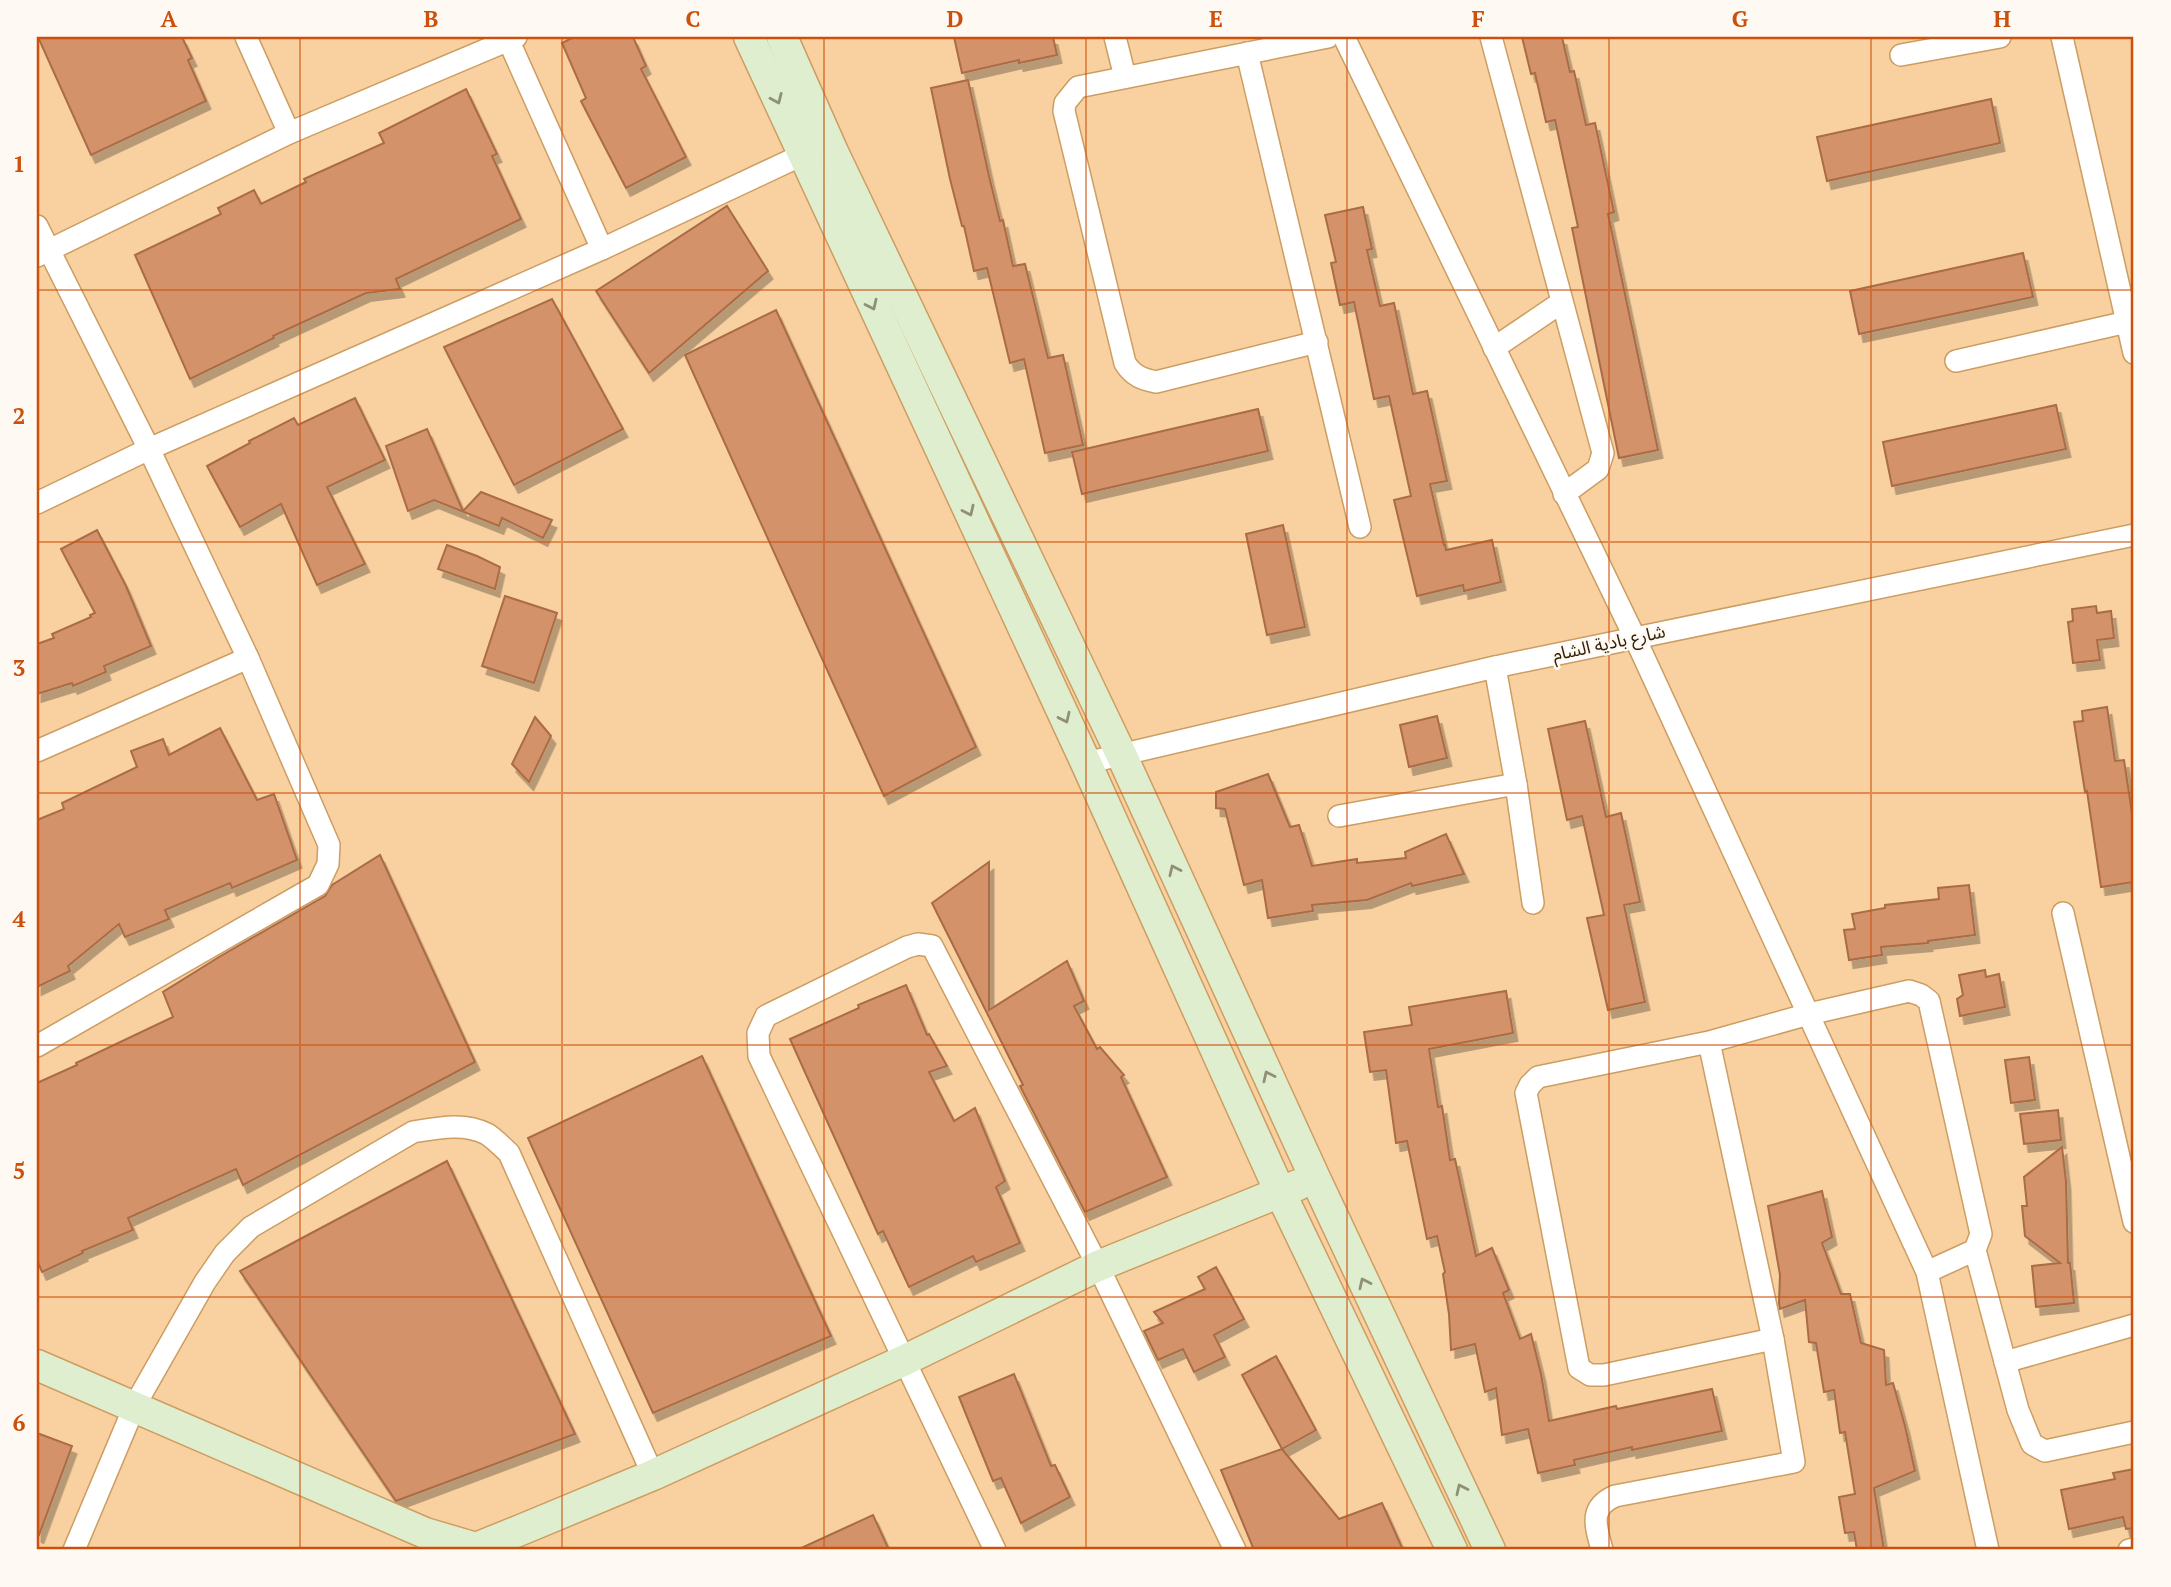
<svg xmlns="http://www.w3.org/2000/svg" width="2171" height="1587" font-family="'PT Serif','Noto Sans Arabic',serif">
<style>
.building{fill:#d3926a;stroke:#aa6c46;stroke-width:2;filter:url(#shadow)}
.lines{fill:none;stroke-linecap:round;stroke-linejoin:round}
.street-casing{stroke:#cd9d61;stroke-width:24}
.secondary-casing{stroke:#cd9d61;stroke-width:33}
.street{stroke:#fff;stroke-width:21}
.secondary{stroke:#deeecf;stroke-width:30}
.oneway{stroke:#909074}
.grid{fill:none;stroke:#cc500b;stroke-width:2;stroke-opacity:0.55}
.labels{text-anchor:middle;stroke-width:5;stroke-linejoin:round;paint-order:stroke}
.street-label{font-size:18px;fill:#301e05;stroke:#fef9f3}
.neatline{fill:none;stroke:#cc500b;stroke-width:2.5}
.grid-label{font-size:23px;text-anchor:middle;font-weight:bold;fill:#cc500b}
</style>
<defs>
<filter id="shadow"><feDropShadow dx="4.5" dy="8" stdDeviation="0" flood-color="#0004"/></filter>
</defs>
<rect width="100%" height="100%" fill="#f9d1a1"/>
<g class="building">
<path d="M38 37H182L192 58 188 60 206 101 91 155Z"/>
<path d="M574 37H633L646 66 641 69 686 157 626 188 581 101 586 98 562 43Z"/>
<path d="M954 37H1053L1057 55 1019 63V60L962 73Z"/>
<path d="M1522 37H1562L1570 72 1574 71 1586 125 1595 123 1614 212 1608 214 1658 450 1619 458 1572 228 1578 227 1555 120 1546 122 1535 73 1531 74Z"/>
<path d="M968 80 989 176 1000 221 1003 220 1013 266 1025 264 1048 358 1063 355 1083 445 1045 453 1024 359 1010 363 987 268 974 271 964 226H962L950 179 931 88Z"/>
<path d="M466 89 497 154 492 156 521 219 396 279 400 289 366 293 273 336 274 338 190 379 135 255 221 214 218 208 254 190 261 204 306 182 304 179 384 143 379 133Z"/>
<path d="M1991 99 2000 143 1827 181 1817 137Z"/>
<path d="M727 206 768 271 649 373 596 291Z"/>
<path d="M1363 207 1372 249 1367 250 1380 306 1394 303 1413 394 1427 391 1447 481 1430 484 1444 545H1445L1446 550 1492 540 1501 582 1464 591 1463 585 1417 596 1394 500 1411 496 1389 396 1374 399 1354 302 1340 305 1331 263 1336 262 1325 215Z"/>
<path d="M2023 253 2033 297 1859 334 1850 291Z"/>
<path d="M552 299 623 429 514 485 444 347Z"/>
<path d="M776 310 976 747 884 796 685 355Z"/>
<path d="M355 398 385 460 327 487 365 564 317 585 281 504 240 527 207 466 250 443 249 441 294 418 298 425Z"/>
<path d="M2056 405 2066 449 1892 486 1883 442Z"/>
<path d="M1258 409 1268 451 1082 494 1072 452Z"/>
<path d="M427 429 463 511 481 492 552 520 543 538 502 518 499 526 434 500 408 511 386 446Z"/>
<path d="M1283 525 1305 627 1267 635 1246 534Z"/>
<path d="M97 530 126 586 151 646 104 666 106 672 73 686 72 683 37 694V644L54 638 52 634 91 617 90 615 95 613 61 549Z"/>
<path d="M447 545 477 556 500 567 495 589 438 569Z"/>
<path d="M505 596 557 613 534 683 482 666Z"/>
<path d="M2096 606 2097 613 2111 611 2114 638 2097 640 2100 660 2073 663 2068 622 2073 621 2072 609Z"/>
<path d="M2107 707 2115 761 2124 760 2132 813H2134V882L2101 887 2087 791 2085 792 2074 722 2083 721 2082 711Z"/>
<path d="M1437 716 1447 758 1409 767 1400 725Z"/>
<path d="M535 717 551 736 529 782 512 764Z"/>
<path d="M1585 721 1606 817 1621 813 1640 902 1624 905 1645 1002 1608 1010 1587 918 1604 915 1582 816 1567 820 1548 729Z"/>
<path d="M220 728 257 800 274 794 297 860 232 888 230 883 165 910 169 919 125 937 119 924 68 966 70 971 37 987V820L64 809 62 803 137 767 131 751 163 739 169 755Z"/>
<path d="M1268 774 1290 827 1299 825 1312 866 1357 859V863L1406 858 1405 852 1446 834 1464 874 1412 886 1411 883 1367 900 1312 905 1313 911 1268 918 1262 880 1244 885 1225 809 1216 808V792Z"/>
<path d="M380 855 475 1062 243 1185 236 1169 128 1218 133 1230 82 1251 83 1253 42 1272 37 1260V1083L77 1065 76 1063 173 1017 163 992 219 957 325 896 332 885Z"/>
<path d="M989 862V1010L1067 961 1084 1001 1074 1006 1097 1049 1100 1047 1124 1075 1121 1077 1167 1177 1085 1212 1020 1086 1023 1085 932 903Z"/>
<path d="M1969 885 1975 935 1928 941V943L1881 947 1882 955 1849 960 1844 930 1855 929 1852 914 1885 908V905L1939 899 1938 888Z"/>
<path d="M1985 970 1986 977 1999 974 2005 1007 1960 1016 1957 999 1963 995 1959 975Z"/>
<path d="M906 985 927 1035 929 1034 947 1066 929 1072 954 1121 975 1108 1005 1181 996 1187 1020 1243 976 1262 973 1256 909 1287 883 1231 878 1234 790 1039 859 1008 858 1005Z"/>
<path d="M1506 991 1513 1033 1429 1049 1438 1107 1442 1106 1450 1160 1455 1159 1476 1256 1492 1248 1509 1290 1503 1293 1520 1339 1531 1334 1541 1374 1549 1421 1616 1406 1617 1409 1712 1389 1722 1431 1632 1450V1447L1574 1460 1575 1465 1538 1473 1528 1429 1502 1435 1496 1388 1485 1392 1475 1344 1451 1350 1449 1314 1443 1274 1445 1272 1437 1236 1427 1239 1407 1141 1396 1143 1386 1070 1370 1072 1364 1032 1412 1025 1409 1007Z"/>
<path d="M702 1056 831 1336 653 1413 528 1138Z"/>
<path d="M2029 1057 2035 1100 2011 1103 2005 1060Z"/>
<path d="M2058 1110 2061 1140 2024 1144 2020 1114Z"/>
<path d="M2062 1147 2066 1182 2068 1263H2070L2074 1303 2036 1307 2032 1266 2060 1263 2025 1236 2022 1206H2027L2024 1177Z"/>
<path d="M447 1161 575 1434 396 1501 240 1271Z"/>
<path d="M1822 1191 1832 1237 1822 1243 1841 1294H1850L1861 1343 1884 1350 1886 1385 1893 1383 1905 1426 1915 1471 1874 1488 1884 1550H1857L1854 1532 1845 1533 1839 1497 1855 1494 1845 1432 1840 1433 1834 1390 1824 1392 1816 1343 1809 1342 1805 1300 1780 1309 1779 1303 1780 1275 1768 1206Z"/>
<path d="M1216 1267 1244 1319 1214 1335 1225 1357 1194 1372 1183 1349 1158 1360 1144 1331 1163 1323 1154 1312 1205 1289 1198 1277Z"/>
<path d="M1276 1356 1316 1430 1282 1449 1242 1375Z"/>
<path d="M1014 1374 1051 1466 1055 1465 1070 1497 1021 1523 1001 1478 993 1481 959 1397Z"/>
<path d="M37 1433 72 1446 39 1535 37 1534Z"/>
<path d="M1282 1449 1339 1519 1382 1503 1403 1550H1254L1221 1470Z"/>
<path d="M2134 1469V1528L2126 1529 2123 1517 2069 1529 2061 1490 2115 1479 2113 1473Z"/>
<path d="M873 1515 889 1550H797Z"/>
</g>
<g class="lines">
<g class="street-casing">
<g id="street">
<path d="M246 37 289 133"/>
<path d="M507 37 602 249"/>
<path d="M1115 37 1125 77"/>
<path d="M1344 37 1635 638 1927 1272 1988 1550"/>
<path d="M1491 37 1603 453 1598 469 1564 494"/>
<path d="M2062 37 2134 353"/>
<path d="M1247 53 1360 527"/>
<path d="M1901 55 2000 37"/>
<path d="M37 226 149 449 248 658 329 845 328 864 318 885 37 1046"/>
<path d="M37 256 289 133 516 37"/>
<path d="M1317 342 1156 382C1142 379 1133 376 1125 363L1064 111 1065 103 1078 87 1328 37"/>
<path d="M1494 348 1562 302"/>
<path d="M1956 361 2127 322 2134 323"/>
<path d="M37 503 149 449 602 249 802 155"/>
<path d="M1495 667 1516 784 1533 903"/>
<path d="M37 751 248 658"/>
<path d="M1086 763 1495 667 2134 535"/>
<path d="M1339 816 1516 784"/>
<path d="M2063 913 2134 1222"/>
<path d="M1709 1042 1773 1339 1604 1375H1590L1579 1368 1526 1093 1530 1085 1538 1077 1709 1042 1809 1014 1909 991 1921 995 1929 1001 1981 1234 1975 1250 1927 1272"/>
<path d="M1975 1250 2018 1410 2032 1444 2045 1451 2134 1432"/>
<path d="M2005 1362 2134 1325"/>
<path d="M74 1550 135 1405 205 1282 225 1253 251 1227 413 1132C437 1128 464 1122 487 1134 495 1139 502 1147 509 1153L653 1475"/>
<path d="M995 1550 759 1056 758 1033 766 1016 907 947 918 944 932 946 1098 1266 1235 1550"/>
<path d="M1602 1550C1596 1526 1588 1508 1615 1496L1794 1462 1773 1339"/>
<path d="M2129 1550 2134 1549"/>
</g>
</g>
<g class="secondary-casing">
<g id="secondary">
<path d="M749 37 1086 763 1280 1192 1452 1550"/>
<path d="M782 37 833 152 1121 754 1315 1178 1490 1550"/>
<path d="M37 1365 425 1533 476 1548 523 1529 653 1475 905 1360 1098 1266 1298 1185"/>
</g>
</g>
<use href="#street" class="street"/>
<use href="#secondary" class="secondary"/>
</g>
<defs><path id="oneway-chevron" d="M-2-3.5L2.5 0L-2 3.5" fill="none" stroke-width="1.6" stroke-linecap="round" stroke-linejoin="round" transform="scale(1.75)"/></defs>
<g class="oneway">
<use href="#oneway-chevron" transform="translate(777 99) rotate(66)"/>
<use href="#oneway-chevron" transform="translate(872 305) rotate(65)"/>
<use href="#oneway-chevron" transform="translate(969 511) rotate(65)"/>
<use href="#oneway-chevron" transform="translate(1065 718) rotate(65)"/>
<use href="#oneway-chevron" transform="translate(1174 870) rotate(-115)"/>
<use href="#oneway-chevron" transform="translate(1268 1076) rotate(-115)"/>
<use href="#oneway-chevron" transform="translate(1364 1283) rotate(-115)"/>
<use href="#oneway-chevron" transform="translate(1461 1489) rotate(-115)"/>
</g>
<path class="grid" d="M300 37V1550M562 37V1550M824 37V1550M1086 37V1550M1347 37V1550M1609 37V1550M1871 37V1550M37 290H2134M37 542H2134M37 793H2134M37 1045H2134M37 1297H2134"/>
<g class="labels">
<g class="street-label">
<text transform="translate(1609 643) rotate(-12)" y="6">شارع بادية الشام</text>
</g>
</g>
<rect width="2171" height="1587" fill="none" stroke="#fef9f3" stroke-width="77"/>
<rect x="38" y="38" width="2094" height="1510" class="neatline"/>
<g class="grid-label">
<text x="169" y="27">A</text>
<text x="431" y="27">B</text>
<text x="693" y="27">C</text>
<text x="955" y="27">D</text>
<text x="1216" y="27">E</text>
<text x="1478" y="27">F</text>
<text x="1740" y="27">G</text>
<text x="2002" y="27">H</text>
<text x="19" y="172">1</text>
<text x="19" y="424">2</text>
<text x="19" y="676">3</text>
<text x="19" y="927">4</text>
<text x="19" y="1179">5</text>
<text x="19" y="1431">6</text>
</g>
</svg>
